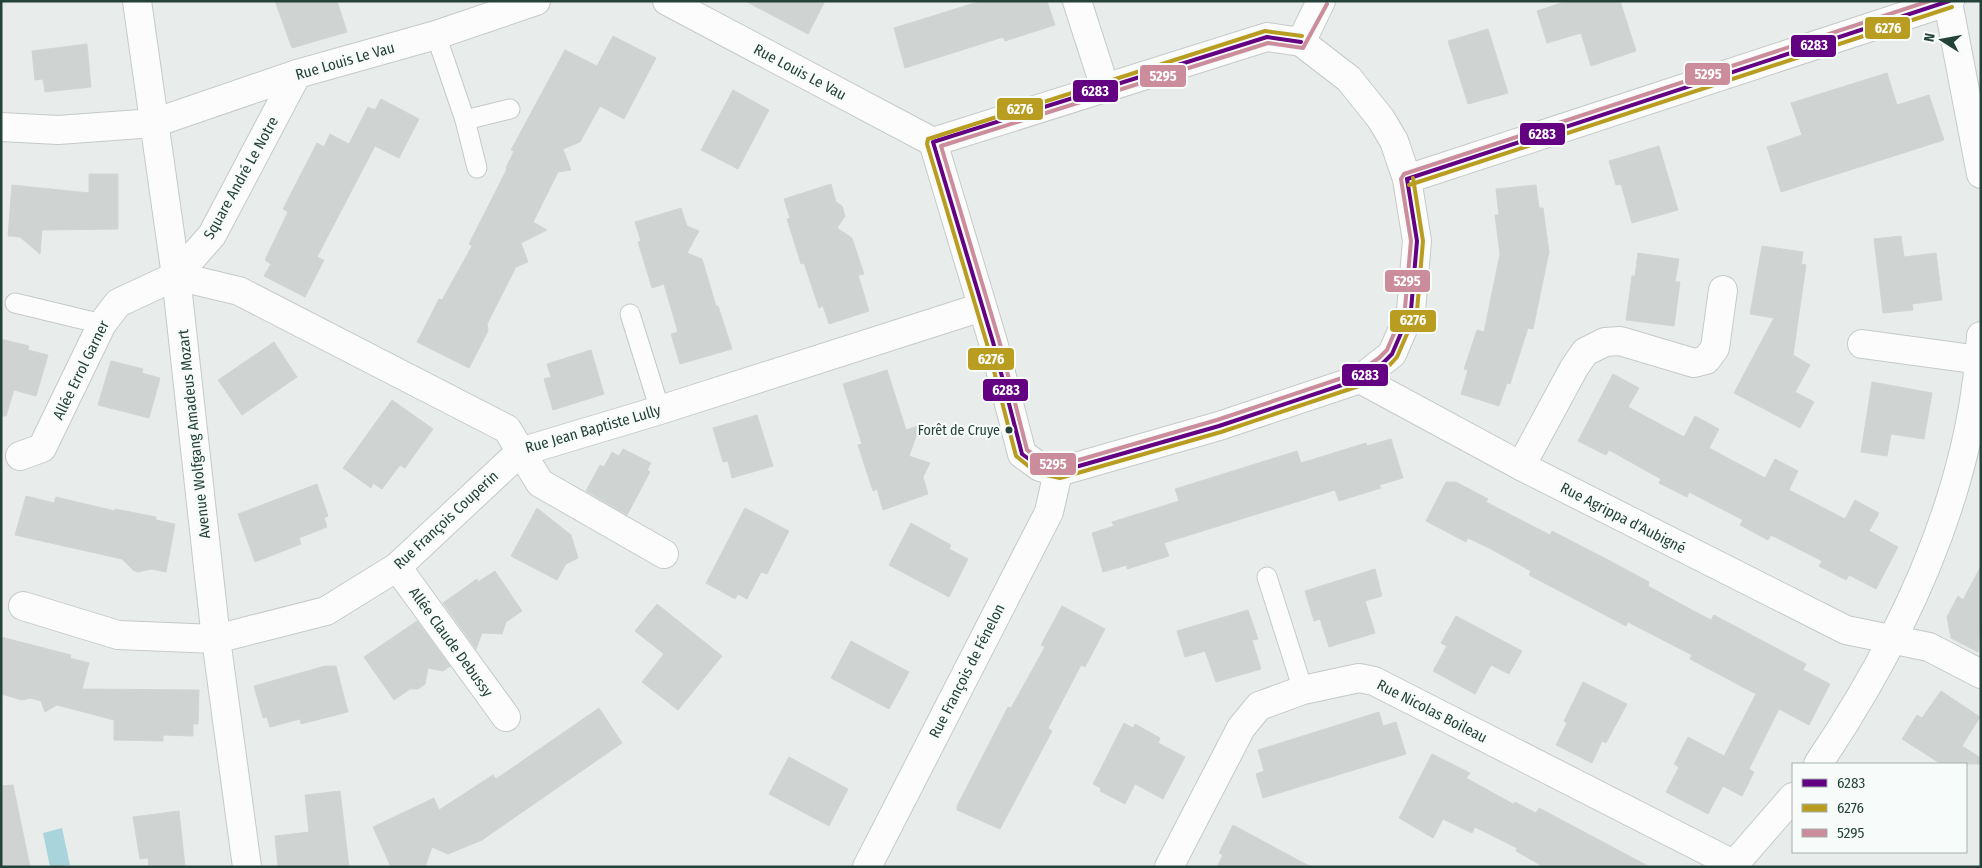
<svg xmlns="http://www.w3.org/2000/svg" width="1982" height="868" font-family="'Fira Sans Condensed',sans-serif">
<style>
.water{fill:#a9d4db}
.building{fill:#cfd4d2;stroke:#d1d6d4}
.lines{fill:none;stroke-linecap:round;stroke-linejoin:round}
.service-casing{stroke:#c5cac8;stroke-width:21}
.minor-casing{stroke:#c5cac8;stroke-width:30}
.service{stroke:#fcfcfc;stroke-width:19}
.minor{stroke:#fcfcfc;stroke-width:28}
.bus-1-casing{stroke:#f7fbf9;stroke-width:8}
.bus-2-casing{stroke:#f7fbf9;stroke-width:8}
.bus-3-casing{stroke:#f7fbf9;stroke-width:8}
.bus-1{stroke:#640082;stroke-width:4}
.bus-2{stroke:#b99d21;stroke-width:4}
.bus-3{stroke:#cb8c9b;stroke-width:4}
.bus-dot{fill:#24423a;stroke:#f7fbf9;stroke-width:2}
.labels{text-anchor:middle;stroke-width:4.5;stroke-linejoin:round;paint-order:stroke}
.bus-label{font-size:14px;fill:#24423a;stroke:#f7fbf9;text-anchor:end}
.street-label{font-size:15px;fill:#24423a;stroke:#f7fbf9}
.line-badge{stroke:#f7fbf9;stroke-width:2}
.badge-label{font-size:14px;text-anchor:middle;font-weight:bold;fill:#fff}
</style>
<rect width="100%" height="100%" fill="#e8edeb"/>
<path class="water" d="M62 828 70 865 50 867 43 833Z"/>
<g class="building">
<path d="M275 1H337L347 32 292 48Z"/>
<path d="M745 1H825L808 34Z"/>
<path d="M981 1H1047L1055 25 1005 41 1003 37 905 68 894 28Z"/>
<path d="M1567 1H1620L1636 51 1591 66 1581 33 1547 43 1537 11Z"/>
<path d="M1488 29 1508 93 1468 104 1448 41Z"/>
<path d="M613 36 656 58 624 119 600 106 580 142 563 149 571 170 558 172 533 222 547 230 521 243 528 262 516 267 487 324 488 331 469 368 417 342 439 299 442 300 472 246 469 244 507 169 506 168 514 151 511 150 565 50 597 66Z"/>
<path d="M87 44 91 87 45 92 43 79 35 80 32 51Z"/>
<path d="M1887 73 1897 105 1929 95 1944 140 1781 192 1767 147 1802 135 1791 103Z"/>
<path d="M733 90 769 110 738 169 701 150Z"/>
<path d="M381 99 419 119 399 158 375 146 317 257 324 260 305 297 264 276 271 264 265 260 288 212 283 209 317 143 324 147 330 134 349 144 368 107 375 110Z"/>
<path d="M1659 146 1678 210 1632 223 1621 184 1616 185 1609 161Z"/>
<path d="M89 174H118V229L42 230 40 254 20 237 8 236 12 185 89 193Z"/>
<path d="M831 184 836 202 842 206 845 216 837 228 852 238 864 274 858 275 869 311 829 324 823 306 819 308 804 263 801 264 787 219 790 218 784 199Z"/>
<path d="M1536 185 1539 208H1543L1549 252 1533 329 1528 328 1510 384 1507 383 1499 406 1461 394 1468 370 1464 369 1477 330 1484 332 1500 254 1495 215H1499L1496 189Z"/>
<path d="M681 208 687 226 699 231 687 253 702 259 716 306H718L732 349 680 364 671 334 678 332 664 284 652 288 638 242 641 241 635 222Z"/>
<path d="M1901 236 1904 257 1936 253 1942 300 1912 304 1913 310 1883 313 1874 239Z"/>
<path d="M1762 246 1803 252 1801 267 1802 264 1806 265 1793 355 1810 365 1795 392 1814 402 1800 428 1734 393 1774 318 1750 314Z"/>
<path d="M1638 253 1679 259 1675 282H1680L1674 326 1626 320 1632 276H1635Z"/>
<path d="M1 339 29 346 28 350 48 355 36 396 14 390 6 416H1Z"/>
<path d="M274 342 297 377 242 415 218 380Z"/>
<path d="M591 350 604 394 553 410 544 379 551 377 547 364Z"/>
<path d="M111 361 143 369 142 373 160 378 149 418 98 405Z"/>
<path d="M887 370 906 430 920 425 909 456 930 463 923 477 928 494 883 510 877 489 873 491 858 445 862 444 843 384Z"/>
<path d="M1613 374 1639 388 1628 407 1684 437 1695 416 1719 429 1709 448 1765 478 1775 459 1798 471 1789 490 1845 519 1855 500 1879 513 1869 531 1898 547 1876 589 1849 575 1846 580 1819 566 1822 561 1771 535 1768 540 1740 525 1743 520 1689 492 1687 497 1659 483 1661 479 1609 450 1606 455 1578 441Z"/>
<path d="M1872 382 1932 393 1924 439 1891 434 1887 456 1861 452Z"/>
<path d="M392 400 433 429 405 468 400 465 382 489 373 483 371 488 343 468Z"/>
<path d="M757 415 773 466 732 478 728 461 723 462 713 428Z"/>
<path d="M1391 439 1403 478 1379 485 1381 488 1339 501 1335 490 1164 543 1169 556 1127 569V565L1103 572 1092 533 1114 526 1112 522 1179 501 1175 489 1297 451 1301 463 1366 443 1367 446Z"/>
<path d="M623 449 651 463 647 470 650 472 627 515 586 491 600 465 604 467 612 452 619 456Z"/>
<path d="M1446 482H1456L1488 499 1486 502 1550 535 1552 531 1612 562 1649 582 1648 586 1690 609 1711 620 1714 615 1806 664 1803 670 1830 684 1809 725 1779 709 1749 769 1754 772 1742 796 1723 786 1708 814 1666 792 1679 767 1674 764 1688 737 1724 756 1756 694 1690 659 1692 655 1628 622 1626 626 1529 575 1531 571 1489 548 1468 538 1466 542 1426 521Z"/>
<path d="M317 484 328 516 324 518 327 527 299 538 301 544 255 562 238 514Z"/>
<path d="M26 496 54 503 56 497 115 511V509L156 517V520L175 524 166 572 151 569 138 572 133 570 122 559 15 535Z"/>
<path d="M537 508 571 535 578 558 566 564 557 580 511 556Z"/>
<path d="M745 508 789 531 767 574 761 572 747 599 738 594 735 599 706 583Z"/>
<path d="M911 523 951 545 949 549 968 559 949 597 889 565Z"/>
<path d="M1981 566V601L1978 652 1951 638 1947 617 1958 596 1963 600Z"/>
<path d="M1375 569 1382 596 1365 601 1375 633 1329 647 1320 619 1314 621 1305 591Z"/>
<path d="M495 571 522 611 506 622 502 634 482 633 476 649 443 603 477 579 478 582Z"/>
<path d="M657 604 722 656 678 710 642 682 664 654 635 631Z"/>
<path d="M1062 606 1105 629 1085 667 1081 665 1048 728 1052 731 1000 829 957 810V806L1008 707 1011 708 1045 647 1041 645Z"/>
<path d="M1248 610 1258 639 1252 640 1261 669 1216 682 1205 651 1185 657 1177 631Z"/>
<path d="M1456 616 1522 651 1509 674 1491 665 1475 694 1433 671 1447 646 1441 643Z"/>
<path d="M417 621 450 666 443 671 428 668 425 684 418 689H410L394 700 364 657Z"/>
<path d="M1 637 71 655 70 658 89 663 82 689 199 690 198 724H193V736L163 735V741L114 740V720L57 705 45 712 41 701 30 698 22 700 1 694Z"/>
<path d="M851 641 909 672 889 709 831 678Z"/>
<path d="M325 666H336L348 712 301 724 300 719 270 727 267 717 263 718 254 686Z"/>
<path d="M1583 682 1627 704 1606 743 1602 741 1592 763 1556 745 1567 723 1564 721Z"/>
<path d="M1941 691 1980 717 1962 746 1981 758V764H1941L1902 739 1917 715 1922 718Z"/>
<path d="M599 708 622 743 482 840 448 854 432 847 425 867H391L373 827 434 798 439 810 493 775 496 779Z"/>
<path d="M1379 712 1383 726 1396 722 1406 754 1263 798 1256 774 1264 771 1258 750Z"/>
<path d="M1124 723 1133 728 1135 724 1160 738 1158 743 1185 757 1163 799 1135 784 1125 804 1100 791 1101 788 1093 784Z"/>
<path d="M1432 754 1470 773 1466 778 1513 804 1515 802 1536 813 1539 808 1650 867H1544L1516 851 1517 848 1475 827 1472 833 1443 819 1433 838 1399 818Z"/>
<path d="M789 757 848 789 829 826 769 794Z"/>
<path d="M13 785 30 867H1V786Z"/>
<path d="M340 791 349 867H278L275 836 309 832 305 795Z"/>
<path d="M179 811 185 867H149L148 858 140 859 133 817Z"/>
<path d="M1233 825 1311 867H1217L1223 855 1219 853Z"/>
</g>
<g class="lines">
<g class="service-casing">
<g id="service">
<path d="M436 35 465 120 477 168"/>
<path d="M465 120 510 109"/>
<path d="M15 303 102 324"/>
<path d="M630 314 660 410"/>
<path d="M1267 577 1303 690"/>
</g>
</g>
<g class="minor-casing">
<g id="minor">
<path d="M137 1 176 276 216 639 247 867"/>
<path d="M667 1 933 142"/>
<path d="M1077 1 1105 88"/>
<path d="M1948 2 1981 174"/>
<path d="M1267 37 1301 42 1349 79 1381 119 1394 141 1407 179 1417 241 1411 310 1392 354 1360 379 1219 426 1058 472 1040 467 1022 454 993 342 933 142Z"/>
<path d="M1301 42 1321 1"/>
<path d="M1 127 58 130 154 123 297 74 436 35 536 1"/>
<path d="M1407 179 1950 1"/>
<path d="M176 276 239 291 507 429 540 483 664 554"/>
<path d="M1862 344 1980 360"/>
<path d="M1360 379 1521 466 1846 630 1929 647 1981 674"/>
<path d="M20 456 42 448 102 324 118 303 176 276 212 235 297 74"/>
<path d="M1521 466 1574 368 1585 352 1605 342 1620 341 1694 363 1706 360 1715 348 1723 290"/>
<path d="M397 567 506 717"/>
<path d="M23 606 118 635 216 639 326 611 397 567 520 452 660 410 982 307"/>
<path d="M1818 764C1903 638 1973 491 1981 336"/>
<path d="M867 867 1049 512 1058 472"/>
<path d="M1169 867 1241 728 1259 706 1303 690 1359 678 1374 681 1735 865"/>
<path d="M1732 867 1793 797"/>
</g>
</g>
<use href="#service" class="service"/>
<use href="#minor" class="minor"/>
<g class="bus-1-casing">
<g id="bus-1">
<path d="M1301 42 1267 37 933 142 993 342 1022 454 1040 467 1058 472 1219 426 1360 379 1383 363 1392 354 1411 310 1417 241 1407 179"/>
<path d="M1407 179 1949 1"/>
</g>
</g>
<g class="bus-2-casing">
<g id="bus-2">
<path d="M1302 36 1265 31 928 139 927 144 987 344 1016 456 1037 473 1060 478 1221 432 1362 385 1387 368 1397 357 1417 311 1423 241 1413 178"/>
<path d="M1409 185 1952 7"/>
</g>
</g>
<g class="bus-3-casing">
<path id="bus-3" d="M1327 4 1303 48 1268 43 941 146 999 340 1027 450 1043 461 1058 466 1217 420 1357 373 1379 358 1387 350 1405 308 1411 241 1401 179 1404 174 1929 1"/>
</g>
<use href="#bus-1" class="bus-1"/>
<use href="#bus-2" class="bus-2"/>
<use href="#bus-3" class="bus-3"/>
</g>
<circle class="bus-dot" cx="1009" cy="430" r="4.5"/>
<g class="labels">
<g class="bus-label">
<text x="1000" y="435">Forêt de Cruye</text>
</g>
<g class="street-label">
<text transform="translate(345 61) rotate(-16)" y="5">Rue Louis Le Vau</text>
<text transform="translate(800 72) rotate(28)" y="5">Rue Louis Le Vau</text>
<text transform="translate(241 178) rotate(-61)" y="5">Square André Le Notre</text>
<text transform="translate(81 370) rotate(-64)" y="5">Allée Errol Garner</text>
<text transform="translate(593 429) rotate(-16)" y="5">Rue Jean Baptiste Lully</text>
<text transform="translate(194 434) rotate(-96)" y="5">Avenue Wolfgang Amadeus Mozart</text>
<text transform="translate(1623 518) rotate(27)" y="5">Rue Agrippa d'Aubigné</text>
<text transform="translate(446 520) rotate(-43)" y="5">Rue François Couperin</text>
<text transform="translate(451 642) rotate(54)" y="5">Allée Claude Debussy</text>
<text transform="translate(967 671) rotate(-63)" y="5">Rue François de Fénelon</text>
<text transform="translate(1432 711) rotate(27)" y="5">Rue Nicolas Boileau</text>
</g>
</g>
<g class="line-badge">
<rect x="1864" y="16" width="47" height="24" rx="5" fill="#b99d21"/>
<rect x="1790" y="34" width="47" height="24" rx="5" fill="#640082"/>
<rect x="1684" y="62" width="47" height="24" rx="5" fill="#cb8c9b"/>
<rect x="1139" y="64" width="48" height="24" rx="5" fill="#cb8c9b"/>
<rect x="1072" y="79" width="47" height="24" rx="5" fill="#640082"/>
<rect x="996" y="97" width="48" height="24" rx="5" fill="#b99d21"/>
<rect x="1519" y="122" width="47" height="24" rx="5" fill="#640082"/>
<rect x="1384" y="269" width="47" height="24" rx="5" fill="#cb8c9b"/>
<rect x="1389" y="309" width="48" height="24" rx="5" fill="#b99d21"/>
<rect x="967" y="347" width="48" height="24" rx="5" fill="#b99d21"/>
<rect x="1341" y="363" width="48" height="24" rx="5" fill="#640082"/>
<rect x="982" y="378" width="47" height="24" rx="5" fill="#640082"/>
<rect x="1029" y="452" width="48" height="24" rx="5" fill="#cb8c9b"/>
</g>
<g class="badge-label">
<text x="1888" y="33">6276</text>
<text x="1814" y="50">6283</text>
<text x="1708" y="79">5295</text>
<text x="1163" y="81">5295</text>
<text x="1095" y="96">6283</text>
<text x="1020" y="114">6276</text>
<text x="1542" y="139">6283</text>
<text x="1407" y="286">5295</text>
<text x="1413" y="325">6276</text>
<text x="991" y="364">6276</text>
<text x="1365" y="380">6283</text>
<text x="1006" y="395">6283</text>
<text x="1053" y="469">5295</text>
</g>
<rect width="1982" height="868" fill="none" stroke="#24423a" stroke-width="5"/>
<rect x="1792" y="763" width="175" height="90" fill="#f7fbf9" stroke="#a3b1ad"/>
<rect x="1802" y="779" width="25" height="8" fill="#640082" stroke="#a3b1ad"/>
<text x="1837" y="788" font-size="15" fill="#24423a">6283</text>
<rect x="1802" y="804" width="25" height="8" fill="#b99d21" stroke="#a3b1ad"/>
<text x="1837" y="813" font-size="15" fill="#24423a">6276</text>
<rect x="1802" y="829" width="25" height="8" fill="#cb8c9b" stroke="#a3b1ad"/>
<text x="1837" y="838" font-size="15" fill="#24423a">5295</text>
<g transform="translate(1942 40) rotate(281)" stroke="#f7fbf9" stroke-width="4" paint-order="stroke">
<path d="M0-4L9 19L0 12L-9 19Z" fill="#24423a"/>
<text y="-8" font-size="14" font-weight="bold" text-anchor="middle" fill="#24423a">N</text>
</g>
</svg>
